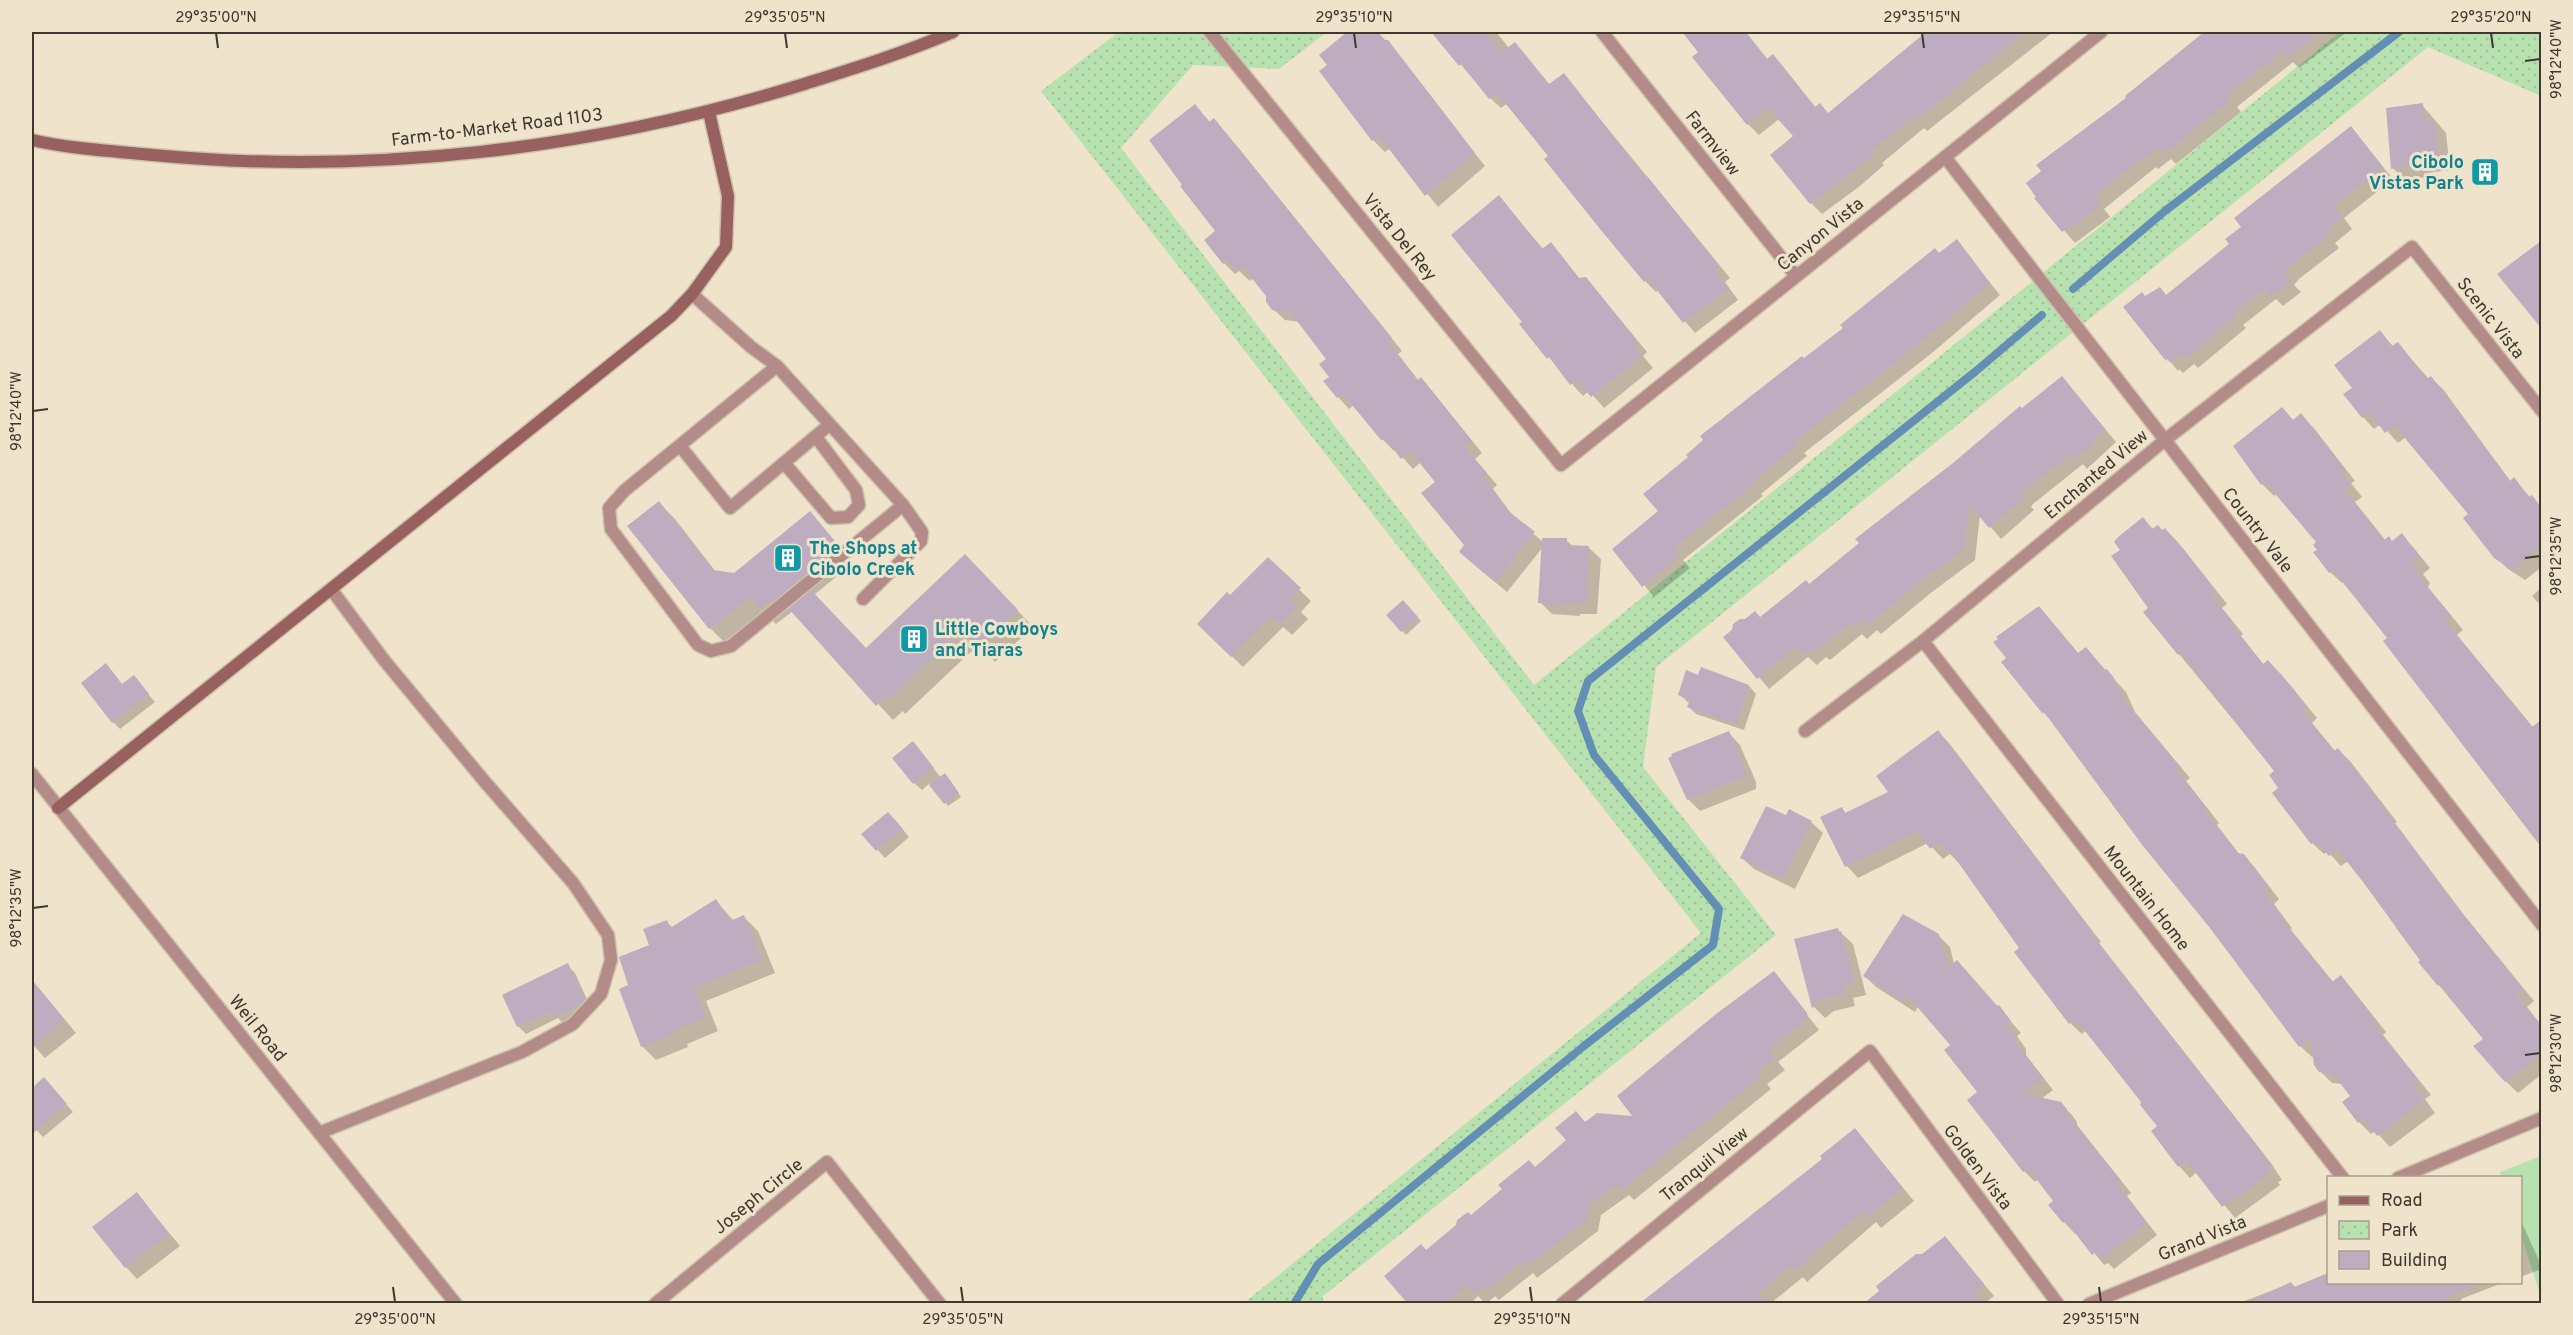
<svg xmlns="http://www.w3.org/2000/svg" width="2573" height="1335" font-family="Overpass,sans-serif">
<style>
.park{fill:url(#park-dots)}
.pitch{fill:#b8e1b0}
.shadow{fill:#0003}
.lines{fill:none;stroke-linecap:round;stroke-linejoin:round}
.stream{stroke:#628fb3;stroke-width:8}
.building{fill:#beadc1}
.service-casing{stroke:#ccc1ad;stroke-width:15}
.minor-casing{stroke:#ccc1ad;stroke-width:15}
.secondary-casing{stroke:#ccc1ad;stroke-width:15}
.service{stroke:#b38c8a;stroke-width:12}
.minor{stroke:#b38c8a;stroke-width:12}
.secondary{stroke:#98615f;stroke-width:12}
.ticks{fill:none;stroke:#3e382f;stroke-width:2}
.labels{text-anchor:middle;stroke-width:6;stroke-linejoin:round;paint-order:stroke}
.street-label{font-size:18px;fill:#3e382f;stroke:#f0e3cc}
.culture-label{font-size:18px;font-weight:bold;fill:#0d838f;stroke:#f0e3cc;text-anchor:start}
.neatline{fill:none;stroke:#3e382f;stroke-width:2}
.ticks-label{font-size:15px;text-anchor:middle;fill:#3e382f}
</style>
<defs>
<pattern id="park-dots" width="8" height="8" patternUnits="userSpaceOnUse" patternTransform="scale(1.5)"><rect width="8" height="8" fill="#b8e1b0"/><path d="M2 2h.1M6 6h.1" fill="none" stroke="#9fc298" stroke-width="1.8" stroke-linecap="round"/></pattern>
</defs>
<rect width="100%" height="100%" fill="#f0e3cc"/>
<path class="park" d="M1119 32H1327L1279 69 1193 65 1121 148 1534 685 2340 32H2542L2541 96 2428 47 1656 667 1643 767 1776 935 1323 1296V1304L1244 1303 1701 933 1041 91Z"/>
<path class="pitch" d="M2541 1156 2542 1293 2540 1294 2521 1235 2520 1178 2501 1177 2500 1172Z"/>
<g class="shadow">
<path d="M1349 32H1377L1485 166 1438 207 1390 148 1385 152 1373 140 1321 71 1329 65 1321 55Z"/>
<path d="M1439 32H1496L1509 48 1515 44 1550 85 1564 75 1730 278 1725 282 1738 300 1695 333 1658 290 1656 292 1645 281 1508 103 1501 108 1490 98 1435 35Z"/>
<path d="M1684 32H1746L1768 60 1773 56 1784 68 1816 108 1829 114 1929 32H2053L1927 131 1924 128 1882 163 1884 165 1860 186 1822 214 1811 203 1795 136 1779 119 1759 135 1748 124Z"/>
<path d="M2208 32H2347L2299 68 2293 62 2237 107 2241 112 2176 164 2171 159 2158 169 2156 167 2104 209 2110 217 2075 243 2036 198 2084 132Z"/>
<path d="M2422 105 2446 133 2450 170 2427 173 2428 177 2404 180 2393 168Z"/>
<path d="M1195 106 1211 123 1225 132 1241 151 1402 351 1398 354 1419 381 1421 379 1432 391 1482 453 1475 459 1497 485 1493 489 1514 517 1543 542 1566 540 1574 547 1589 548 1601 559 1597 614H1580V616L1552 614 1540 602 1543 547 1507 592 1472 563 1461 552 1466 545 1438 482 1421 462 1413 469 1396 450 1394 451 1382 439 1354 405 1349 409 1338 397 1325 382 1331 377 1328 359 1300 322 1285 320 1273 309 1268 296 1254 278 1250 281 1239 271 1235 274 1224 263Z"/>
<path d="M2351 128 2393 179 2344 218 2352 229 2335 243 2339 248 2299 279 2294 285 2301 292 2283 306 2276 299 2243 325 2246 328 2198 368 2194 364 2183 373 2179 369 2178 371 2125 307 2145 297 2167 296 2231 244Z"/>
<path d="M1499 197 1544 250 1551 244 1580 279H1585L1597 291 1647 352 1643 356 1653 368 1604 408 1589 391 1583 396 1572 384 1521 324 1524 322Z"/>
<path d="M1956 241 2000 295 1932 353 1804 453 1807 456 1761 494 1763 496 1683 560 1690 568 1654 597 1614 549 1660 512 1804 360Z"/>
<path d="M2542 244V324L2499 275Z"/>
<path d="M2379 332 2394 347 2398 344 2429 379 2431 378 2443 389 2511 482 2514 479 2542 511V567L2525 580 2508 569 2496 557 2470 514 2406 437 2398 443 2381 424 2374 429 2363 417 2354 388Z"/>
<path d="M2062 378 2116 442 2087 469 2083 464 2033 504 2031 507 2034 510 2001 539 1980 515 1975 560 1932 592 1881 634 1877 630 1867 639 1862 634 1830 660 1826 657 1817 665 1808 657 1769 689 1725 637 1741 620 1761 618 1809 586Z"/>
<path d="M2282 409 2294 421 2301 415 2313 427 2355 481 2351 483 2362 497 2355 502 2386 541 2393 542 2401 535 2413 547 2430 568 2423 574 2430 583 2428 587 2463 630 2457 635 2542 738V843L2345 581 2342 583 2330 572 2318 542 2277 493 2274 496 2262 484Z"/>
<path d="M659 503 675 519 716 572 735 574 810 513 853 563 814 595 866 650 981 571 1033 627 995 662 978 645 905 714 903 711 893 720 793 611 776 624 765 613 726 644 710 628 630 527Z"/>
<path d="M2143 519 2154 530H2165L2177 541 2227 604 2222 608 2243 634 2241 636 2264 665 2280 673 2302 700 2317 718 2312 723 2336 752 2338 750 2350 761 2397 822 2395 823 2464 915 2534 1001 2527 1007 2542 1026V1074L2518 1093 2494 1070 2485 1039 2439 985 2396 928 2398 926 2348 861 2341 866 2327 851 2324 854 2312 843 2281 788 2276 772 2179 654 2150 608 2122 550Z"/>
<path d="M1268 559 1311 601 1301 612 1308 619 1292 635 1283 627 1243 667 1199 624 1230 597Z"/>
<path d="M2542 587V607L2532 596Z"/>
<path d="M1403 602 1421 621 1406 635 1388 615Z"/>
<path d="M2039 608 2079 654 2086 649 2126 692 2135 712 2190 778 2186 781 2219 823 2217 825 2240 855H2243L2255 868 2279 899 2274 904 2292 928 2291 930 2334 983 2341 977 2352 989 2386 1032 2383 1035 2431 1095 2425 1099 2435 1113 2390 1147 2375 1131 2371 1134 2359 1122 2344 1102 2352 1096 2343 1084 2332 1083 2320 1071 2314 1056 2312 1057 2300 1046 2055 724 2043 712 2008 658Z"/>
<path d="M106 665 123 686 134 677 155 702 120 729 113 722Z"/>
<path d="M1699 677 1749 686 1756 694 1744 730 1696 714 1689 707 1690 704 1680 695Z"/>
<path d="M1938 732 1949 743 2101 942 2099 943 2271 1163 2282 1180 2278 1182 2280 1185 2235 1218 2197 1172 2190 1178 2179 1166 2153 1131 2159 1126 2143 1101 2085 1031 2082 1034 2070 1023 2021 948 1959 863 1950 854 1943 859 1928 843 1858 878 1847 866 1822 818 1842 809 1847 814 1891 792Z"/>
<path d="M1729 733 1740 745 1756 782V789L1700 811 1688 799Z"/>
<path d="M920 751 941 778H948L961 797 948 806 930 783 922 790 914 783Z"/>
<path d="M1787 817 1811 822 1823 833 1795 889 1754 869 1742 858Z"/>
<path d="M896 821 909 837 885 858 864 834Z"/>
<path d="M716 901 734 921 744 917 758 931 775 973 706 1001 718 1031 687 1044 688 1047 656 1060 642 1046 630 986 666 921 673 928Z"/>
<path d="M1838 930 1853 944 1866 995 1853 998 1855 1006 1834 1011 1825 1018 1814 1007 1796 940Z"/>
<path d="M1938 935 1950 947 1954 964 1957 962 1968 973 2021 1033 2017 1036 2026 1049V1055L2053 1090 2041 1099 2060 1103 2072 1115 2077 1122V1125L2131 1193 2127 1196 2157 1235 2114 1269 2108 1263 2104 1265 2077 1232 2075 1234 2064 1222 2055 1202 2038 1179 2035 1182 2024 1171 1952 1045 1918 1006 1915 1012 1876 987 1865 976Z"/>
<path d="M567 965 575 973 591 1008 563 1023 558 1018 526 1034 518 1026Z"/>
<path d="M1774 973 1819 1030 1778 1062 1785 1070 1767 1084 1771 1089 1634 1200 1629 1195 1601 1215 1598 1231 1537 1278 1533 1273 1499 1300 1495 1296 1486 1304 1478 1296 1470 1304H1426V1252L1535 1168 1586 1124 1635 1117Z"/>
<path d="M32 980 76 1033 45 1058 32 1044Z"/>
<path d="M44 1079 73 1112 43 1137 32 1125V1090Z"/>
<path d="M1855 1130 1914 1201 1881 1228 1876 1222 1807 1282 1803 1277 1770 1304H1642L1824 1159Z"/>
<path d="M137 1194 180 1246 137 1279 126 1267Z"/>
<path d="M2520 1219 2542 1267V1269L2520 1277Z"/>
<path d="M1945 1238 1994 1296 1984 1304H1865Z"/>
<path d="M2328 1274V1282H2505L2461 1299 2462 1304H2237L2291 1283 2296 1288Z"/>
</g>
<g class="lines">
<g class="stream">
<path d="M2073 289 2165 211 2399 32"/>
<path d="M1294 1304 1318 1264 1584 1046 1713 945 1719 909 1594 755 1578 711 1588 681 1976 371 2042 315"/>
</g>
</g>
<g class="building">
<path d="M1347 32H1378L1385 40H1388L1475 153 1425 196 1379 136 1372 141 1319 71 1327 65 1319 55Z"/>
<path d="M1431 32H1486L1502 52 1515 42 1549 84 1564 73 1646 178 1647 176 1720 267 1715 271 1729 288 1683 323 1648 279 1644 282 1600 229 1544 159 1548 156 1497 93 1489 99 1461 64 1459 66Z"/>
<path d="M1682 32H1745L1767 59 1773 54 1815 107 1820 103 1828 113 1926 32H2025L1915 121 1912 117 1872 151 1874 153 1849 175 1810 204 1770 155 1793 136 1768 108 1747 125 1692 57 1698 52Z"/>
<path d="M2204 32H2321L2286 58 2281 52 2227 95 2231 100 2164 154 2159 148 2145 159 2144 156 2094 197 2100 205 2076 225 2075 222 2062 232 2034 198 2036 197 2026 183 2041 171 2036 165 2126 98 2125 96Z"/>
<path d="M2423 103 2425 121 2434 120 2439 159 2416 162 2417 165 2391 169 2386 108Z"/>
<path d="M1195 104 1209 122 1214 118 1230 138 1392 338 1388 342 1417 381 1421 377 1472 441 1464 447 1487 473 1483 477 1507 510 1535 532 1495 582 1459 552 1464 545 1421 493 1435 482 1410 451 1401 459 1386 439 1381 440 1343 394 1337 398 1323 381 1329 377 1319 364 1326 359 1290 312 1272 310 1266 302V296L1243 267 1237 271 1228 260 1223 264 1204 240 1215 231 1180 186 1182 185 1149 140Z"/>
<path d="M2351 126 2383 167 2334 206 2342 217 2325 231 2329 236 2288 268 2284 273 2291 281 2271 296 2265 289 2233 313 2236 316 2186 358 2182 354 2171 363 2167 359 2166 361 2123 307 2142 292 2145 296 2160 287 2166 295 2229 244 2225 239 2241 227 2234 218Z"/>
<path d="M1499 195 1542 249 1551 242 1579 278 1586 277 1636 340 1632 343 1642 356 1591 397 1577 380 1570 385 1549 357 1547 359 1519 324 1522 322 1451 235Z"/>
<path d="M1957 239 1990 283 1921 342 1795 441 1798 445 1752 482 1753 485 1674 548 1680 556 1642 587 1612 549 1658 511 1643 494 1688 457 1686 455 1703 440 1700 436 1802 356 1804 358 1843 328 1840 325 1935 248 1939 253Z"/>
<path d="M2541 241V328L2497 274Z"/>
<path d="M2380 330 2392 346 2398 342 2427 379 2431 376 2510 481 2514 477 2529 497 2532 495 2541 507V546L2512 570 2494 558 2463 518 2468 514 2394 425 2385 433 2369 412 2362 418 2343 394 2352 388 2334 365Z"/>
<path d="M2062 376 2106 430 2092 440 2094 443 2075 459 2071 454 2022 492 2021 494 2024 498 1989 528 1969 504 1964 549 1958 554 1921 581 1869 624 1865 619 1855 628 1851 623 1817 650 1814 647 1805 655 1797 646 1757 679 1723 637 1732 630 1733 624 1740 619H1745L1755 611 1760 617 1806 580 1809 584 1859 543 1855 539 1953 463 2020 406 2022 408Z"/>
<path d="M2282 407 2293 420 2301 413 2344 468 2340 471 2351 484 2344 490 2384 540 2389 536 2392 541 2402 533 2419 556 2412 561 2419 570 2417 574 2452 617 2446 622 2532 727 2541 720V847L2383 641 2387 638 2333 570 2329 573 2313 552 2317 550 2313 545 2316 542 2265 482 2261 485 2233 446Z"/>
<path d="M659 501 713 570 734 573 810 511 839 546 778 597 777 596 759 609 750 597 709 629 627 526Z"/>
<path d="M2143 517 2152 529 2158 525 2162 530 2165 528 2184 550 2217 592 2212 596 2233 622 2231 624 2263 664 2268 660 2291 686 2307 706 2302 711 2334 751 2338 748 2354 768 2453 902 2523 989 2516 995 2541 1026V1054L2505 1082 2473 1046 2483 1039 2439 985 2438 986 2418 962 2420 960 2363 882 2337 849 2329 856 2315 841 2311 844 2272 793 2278 788 2269 775 2274 771 2181 653 2178 655 2143 612 2148 608 2111 556 2120 550 2114 542 2118 537Z"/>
<path d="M1542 538H1567V545L1589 546 1586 603H1569V605L1538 603Z"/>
<path d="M965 554 1018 610 979 648 962 630 889 699 886 696 876 706 789 609 812 591 866 648Z"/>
<path d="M1268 557 1301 588 1290 600 1297 607 1280 624 1271 616 1231 657 1197 624 1227 592 1230 595Z"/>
<path d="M1403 600 1418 617 1401 632 1386 615Z"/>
<path d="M2039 606 2078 653 2086 647 2105 670 2107 669 2114 678 2123 699 2179 766 2176 769 2209 811 2206 813 2238 853 2244 854 2269 887 2263 891 2282 916 2280 917 2332 982 2341 975 2375 1020 2372 1022 2420 1082 2414 1087 2424 1100 2377 1136 2364 1119 2358 1123 2342 1102 2350 1096 2333 1074 2319 1072 2314 1065 2310 1038 2299 1047 2210 928 2143 846 2044 712 2042 713 2001 662 2006 658 1993 642 1998 639 1996 637Z"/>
<path d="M106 663 122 684 134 675 149 694 112 723 81 683Z"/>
<path d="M1701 667 1749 685 1736 724 1687 707 1690 700 1678 695 1686 670 1698 675Z"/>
<path d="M1938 730 2091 930 2089 931 2261 1151 2260 1152 2272 1168 2268 1170 2270 1173 2239 1197 2238 1196 2222 1207 2186 1160 2178 1167 2151 1131 2157 1126 2140 1105 2141 1102 2082 1027 2081 1028 2074 1020 2069 1024 2014 952 2019 948 1950 851 1947 853 1939 842 1930 849 1917 831 1845 867 1820 817 1842 807 1845 813 1888 792 1876 776Z"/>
<path d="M1729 731 1747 776 1687 800 1668 758 1672 756 1671 754Z"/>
<path d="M913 741 934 768 913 784 892 758Z"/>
<path d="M945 773 959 793 944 804 929 785Z"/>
<path d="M1766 806 1786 815 1789 809 1812 821 1783 879 1740 858Z"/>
<path d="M888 812 903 829 876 851 861 834Z"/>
<path d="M716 899 730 921 744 915 762 960 694 988 705 1017 674 1030 675 1033 641 1047 619 989 628 985 619 957 649 945 643 929 667 920 670 928Z"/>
<path d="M1903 914 1939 934 1948 968 1957 960 1997 1006 1999 1005 2011 1021 2006 1025 2016 1037 2015 1042 2043 1078 2023 1093 2061 1102 2067 1109 2066 1113 2121 1181 2117 1184 2147 1223 2102 1259 2096 1252 2092 1255 2066 1221 2063 1223 2048 1205 2053 1201 2028 1168 2023 1172 1967 1100 1977 1092 1944 1050 1950 1045 1907 995 1903 1002 1863 976Z"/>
<path d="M1838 928 1839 932 1841 931 1855 983 1842 986 1844 995 1822 999 1812 1008 1794 939Z"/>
<path d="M568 963 585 1000 580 1004 554 1017 551 1011 517 1027 502 995Z"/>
<path d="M1774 971 1807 1013 1808 1018 1768 1050 1775 1058 1757 1072 1761 1077 1621 1190 1617 1184 1590 1203 1587 1220 1525 1267 1521 1263 1486 1290 1483 1286 1473 1294 1467 1285 1446 1304H1408L1384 1276 1421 1244 1426 1250 1456 1225 1457 1220 1468 1212 1471 1215 1502 1189 1498 1185 1529 1160 1535 1167 1566 1140 1555 1128 1576 1111 1585 1122 1597 1113 1632 1116 1617 1096 1716 1014Z"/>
<path d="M32 980 65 1020 32 1048Z"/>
<path d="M44 1077 67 1104 32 1134V1088Z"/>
<path d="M1855 1128 1903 1188 1868 1217 1863 1211 1794 1271 1791 1266 1758 1292 1766 1304H1639L1822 1159 1820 1156Z"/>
<path d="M137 1192 169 1234 125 1268 92 1227Z"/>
<path d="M1945 1236 1984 1284 1974 1292 1983 1304H1863L1879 1291 1876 1286 1916 1254H1922Z"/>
<path d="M2328 1273V1282H2482L2433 1304H2244L2291 1282 2294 1287Z"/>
</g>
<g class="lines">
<g class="service-casing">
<g id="service">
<path d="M692 294 751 347 777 366 903 505 922 532 921 541 863 599"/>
<path d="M777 366 624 491 609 508 611 529 698 645 711 651 731 646 903 505"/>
<path d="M680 446 730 508 829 425"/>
<path d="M785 464 831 518 848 517 859 505 856 490 816 437"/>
<path d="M319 1133 522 1052 573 1024 601 994 611 960 608 935 573 883 485 782 384 660 331 589"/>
</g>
</g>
<g class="minor-casing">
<g id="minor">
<path d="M1210 32 1561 465 2101 32"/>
<path d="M1602 32 1796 276"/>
<path d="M1945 157 2542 925"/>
<path d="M1923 641 2343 1178"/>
<path d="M1805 731 1923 641 2165 440 2412 247 2542 411"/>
<path d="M32 774 456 1304"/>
<path d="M2398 1178 2542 1118"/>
<path d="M655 1304 827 1162 940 1304"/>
<path d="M1562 1304 1870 1051 2058 1304"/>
<path d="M2089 1304 2328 1206"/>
</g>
</g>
<g class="secondary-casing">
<g id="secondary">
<path d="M32 140C71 149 113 151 153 155 370 176 594 149 801 85 852 69 904 53 953 32"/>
<path d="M58 808 671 316 692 294 726 247 728 196 709 112"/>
</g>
</g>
<use href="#service" class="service"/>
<use href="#minor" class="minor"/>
<use href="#secondary" class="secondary"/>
</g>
<path class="ticks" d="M216 33 218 48M785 33 787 48M1354 33 1356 48M1922 33 1924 48M2491 33 2493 48M2525 61 2540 59M33 411 48 409M2525 558 2540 556M33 908 48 906M2525 1055 2540 1053M393 1287 395 1302M961 1287 963 1302M1530 1287 1532 1302M2099 1287 2101 1302"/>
<defs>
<g id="building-square" transform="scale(1.5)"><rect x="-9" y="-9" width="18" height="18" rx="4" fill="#0f9aa8" stroke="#f0e3cc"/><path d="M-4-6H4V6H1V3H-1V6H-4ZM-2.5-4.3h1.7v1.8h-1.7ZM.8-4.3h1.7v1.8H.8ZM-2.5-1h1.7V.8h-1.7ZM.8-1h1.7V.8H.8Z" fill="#fff"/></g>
</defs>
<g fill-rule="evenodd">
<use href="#building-square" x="2485" y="172"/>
<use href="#building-square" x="788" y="558"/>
<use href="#building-square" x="914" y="639"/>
</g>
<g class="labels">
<g class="street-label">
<text transform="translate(497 127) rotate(-7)" y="6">Farm-to-Market Road 1103</text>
<text transform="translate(1713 143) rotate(52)" y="6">Farmview</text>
<text transform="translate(1820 234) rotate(-39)" y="6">Canyon Vista</text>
<text transform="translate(1400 237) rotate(51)" y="6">Vista Del Rey</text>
<text transform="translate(2491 318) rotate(52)" y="6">Scenic Vista</text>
<text transform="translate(2096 474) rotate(-40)" y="6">Enchanted View</text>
<text transform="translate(2258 530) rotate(52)" y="6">Country Vale</text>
<text transform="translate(2147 898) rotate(52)" y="6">Mountain Home</text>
<text transform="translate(258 1028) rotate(51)" y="6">Weil Road</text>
<text transform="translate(1704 1164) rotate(-39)" y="6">Tranquil View</text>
<text transform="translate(1978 1167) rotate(53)" y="6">Golden Vista</text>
<text transform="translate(758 1196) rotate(-39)" y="6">Joseph Circle</text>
<text transform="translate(2202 1238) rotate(-22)" y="6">Grand Vista</text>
</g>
<g class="culture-label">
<text x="2464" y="168" text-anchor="end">Cibolo<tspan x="2464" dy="21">Vistas Park</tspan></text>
<text x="809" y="554">The Shops at<tspan x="809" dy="21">Cibolo Creek</tspan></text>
<text x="935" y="635">Little Cowboys<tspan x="935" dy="21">and Tiaras</tspan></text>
</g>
</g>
<rect width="2573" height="1335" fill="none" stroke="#f0e3cc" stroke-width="66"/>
<rect x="2327" y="1176" width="195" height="108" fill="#f0e3cc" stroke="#a99f8d" stroke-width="1.5"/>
<rect x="2339" y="1196" width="30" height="9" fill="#98615f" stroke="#a99f8d" stroke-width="1.5"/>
<text x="2381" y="1206" font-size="18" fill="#3e382f">Road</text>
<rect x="2339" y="1221" width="30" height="18" fill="url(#park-dots)" stroke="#a99f8d" stroke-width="1.5"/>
<text x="2381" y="1236" font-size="18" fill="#3e382f">Park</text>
<rect x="2339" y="1251" width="30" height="18" fill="#beadc1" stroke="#a99f8d" stroke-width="1.5"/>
<text x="2381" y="1266" font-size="18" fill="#3e382f">Building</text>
<rect x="33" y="33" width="2507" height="1269" class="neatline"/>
<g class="ticks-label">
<text x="216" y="22">29°35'00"N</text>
<text x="785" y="22">29°35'05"N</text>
<text x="1354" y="22">29°35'10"N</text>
<text x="1922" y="22">29°35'15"N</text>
<text x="2491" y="22">29°35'20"N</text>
<text transform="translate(2556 59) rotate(-90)" y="5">98°12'40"W</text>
<text transform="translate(16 411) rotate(-90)" y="5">98°12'40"W</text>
<text transform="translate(2556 556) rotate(-90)" y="5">98°12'35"W</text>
<text transform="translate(16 908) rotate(-90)" y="5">98°12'35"W</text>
<text transform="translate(2556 1053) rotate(-90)" y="5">98°12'30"W</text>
<text x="395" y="1324">29°35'00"N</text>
<text x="963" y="1324">29°35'05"N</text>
<text x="1532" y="1324">29°35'10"N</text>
<text x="2101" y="1324">29°35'15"N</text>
</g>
</svg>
